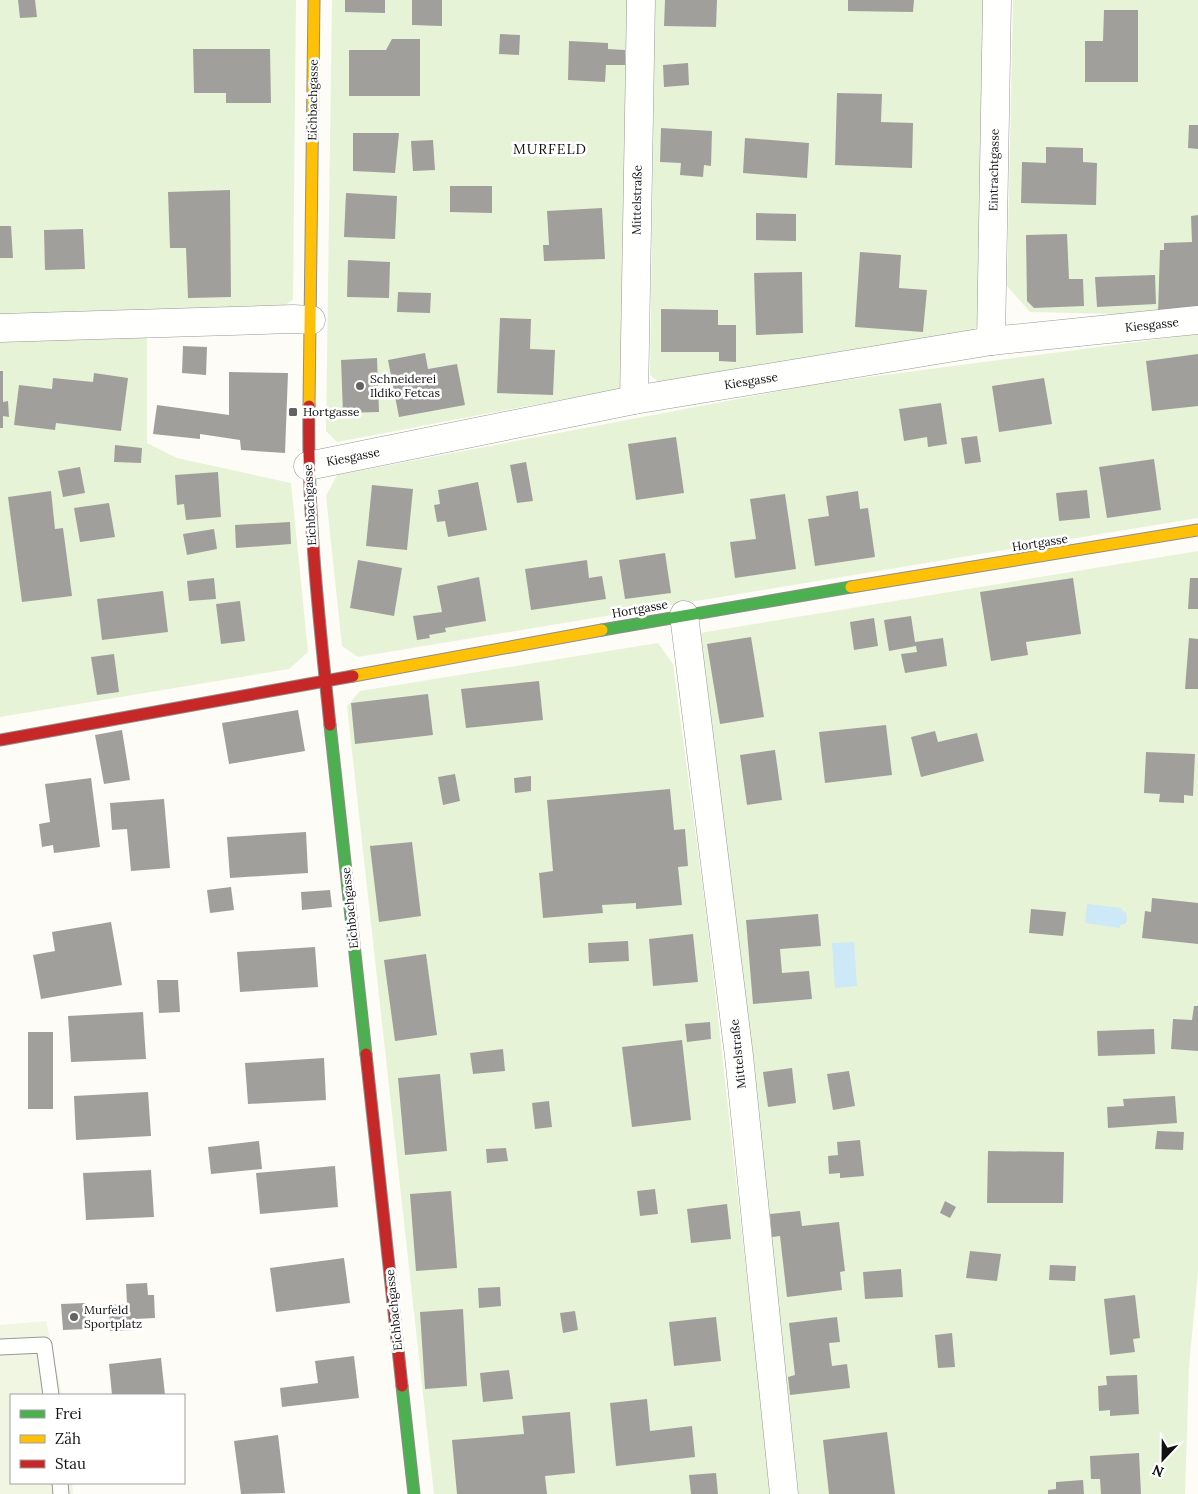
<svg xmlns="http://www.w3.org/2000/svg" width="1198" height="1494" font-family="Lora,serif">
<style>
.green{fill:#e7f3d7}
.pitch{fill:#f0f6e1}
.water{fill:#cde8f7}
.building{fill:#a19f9c}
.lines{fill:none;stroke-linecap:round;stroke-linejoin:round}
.lane-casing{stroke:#979795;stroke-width:17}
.street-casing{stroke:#979795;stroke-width:29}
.fast-casing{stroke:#8e8d8b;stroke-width:13}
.slow-casing{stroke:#8e8d8b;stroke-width:13}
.jam-casing{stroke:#8e8d8b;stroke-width:13}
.lane{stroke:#fffffe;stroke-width:15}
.street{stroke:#fffffe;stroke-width:28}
.fast{stroke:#4caf50;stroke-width:11}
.slow{stroke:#ffc107;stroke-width:11}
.jam{stroke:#c62828;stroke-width:11}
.poi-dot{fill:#646362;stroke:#fff;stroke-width:2}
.labels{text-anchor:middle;stroke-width:5;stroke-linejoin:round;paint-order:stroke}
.street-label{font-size:12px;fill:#111;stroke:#fff}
.poi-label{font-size:12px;fill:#111;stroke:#fff;text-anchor:start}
.neighbourhood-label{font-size:14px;letter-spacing:1px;fill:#111;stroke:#fff}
</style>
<rect width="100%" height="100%" fill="#fdfcf7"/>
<g class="green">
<path d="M0 0H296L293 300 280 308 0 315Z"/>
<path d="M332 0H629L623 388 337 442 326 431Z"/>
<path d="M655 0H987L979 324 965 338 662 385 650 375Z"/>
<path d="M1013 0H1198V309L1162 315 1030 312 1007 286Z"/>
<path d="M147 332V443L177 458 291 483 308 652 289 669 0 717V335Z"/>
<path d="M1198 334V518L358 657 342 646 326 496 337 475 816 384Z"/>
<path d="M1198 551V1272L1189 1366 1185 1494H797L694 634Z"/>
<path d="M658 643 673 664 707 919 771 1494H434L347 706 360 691Z"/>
</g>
<path class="pitch" d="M46 1321 62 1395H11V1483H72L73 1494H0V1325Z"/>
<g class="water">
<path d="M1087 904 1122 908V911L1126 912 1127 921 1125 924 1120 925V928L1085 923Z"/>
<path d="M854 942 857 986 835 988 832 943Z"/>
</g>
<g class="building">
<path d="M18 0H35L37 17 20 18Z"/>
<path d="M345 0H385V13L345 12Z"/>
<path d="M412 0H442V26L412 25Z"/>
<path d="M665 0H717L716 27 664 26Z"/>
<path d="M848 0H914L913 12 848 11Z"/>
<path d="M1104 10H1138V82H1085V41H1103Z"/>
<path d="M500 34 520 35 519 55 499 54Z"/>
<path d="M392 39H420V96H349V50H386Z"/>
<path d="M569 41 608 43V49L625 50V65H606L605 82 568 80Z"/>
<path d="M193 49H270L271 103H226V93H194Z"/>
<path d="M688 63 689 85 664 87 663 65Z"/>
<path d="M837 93 882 94 881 122 913 123 912 168 835 165Z"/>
<path d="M1189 125H1198V149L1188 148Z"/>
<path d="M661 128 712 131 711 166 704 165 703 177 680 175 681 163 660 162Z"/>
<path d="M353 133H399L395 173 353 171Z"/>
<path d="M745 138 809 143 807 178 743 173Z"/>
<path d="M433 140 435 170 413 171 411 141Z"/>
<path d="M1046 147 1083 148V162L1097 163 1096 205 1021 203 1022 162 1046 163Z"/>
<path d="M450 186H492V213L450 212Z"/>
<path d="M230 190 231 297 188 298 186 248H170L168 192Z"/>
<path d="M346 193 397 196 395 239 344 237Z"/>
<path d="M602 208 605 259 544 261 543 245H549L547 211Z"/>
<path d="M756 213 796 214V241L756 240Z"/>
<path d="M1198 215V308L1158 314 1160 250H1164V243L1192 242 1191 216Z"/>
<path d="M0 226H11L13 258H0Z"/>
<path d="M83 229 85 269 45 270 44 230Z"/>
<path d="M1067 234 1069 279H1083L1084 306 1034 308 1027 301 1026 235Z"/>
<path d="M860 252 901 255 899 288 927 290 923 332 855 327Z"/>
<path d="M348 260 390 262 389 298 347 297Z"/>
<path d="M802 272 803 333 756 335 754 273Z"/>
<path d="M1155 275 1156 304 1097 307 1095 277Z"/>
<path d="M398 292 431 293 430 313 397 312Z"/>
<path d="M661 309 718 310V325H736V362L719 361V352H661Z"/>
<path d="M500 318 531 319 530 349 555 350 553 395 497 393Z"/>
<path d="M183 346 207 347 206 375 182 373Z"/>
<path d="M425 353 428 369 457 364 465 405 399 417 388 360Z"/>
<path d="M1198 354V406L1152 411 1146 361Z"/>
<path d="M377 358 379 412 343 413 341 360Z"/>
<path d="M0 371H3V402L8 401 9 417 3 416V428H0Z"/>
<path d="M229 372 288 373 285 453 241 450 240 440 200 434V439L153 434 157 405 229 415Z"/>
<path d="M94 373 128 378 121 431 56 423 55 430 14 425 19 385 52 389 53 378 93 382Z"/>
<path d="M1044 378 1052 424 999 432 992 386Z"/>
<path d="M941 403 947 444 928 447 927 437 904 441 899 409Z"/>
<path d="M977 436 981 462 965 464 961 438Z"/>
<path d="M676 437 684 493 636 500 628 444Z"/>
<path d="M115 445 142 448 141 463 114 462Z"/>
<path d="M1154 459 1161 510 1107 518 1099 467Z"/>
<path d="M526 462 533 501 517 503 510 465Z"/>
<path d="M80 467 85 493 63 497 58 471Z"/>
<path d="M218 472 221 517 186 520 184 504 177 505 175 475Z"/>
<path d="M478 482 487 530 448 537 445 521 437 522 434 505 440 504 438 490Z"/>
<path d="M372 485 413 489 407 550 366 546Z"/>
<path d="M1087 490 1090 518 1059 521 1056 493Z"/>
<path d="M51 491 55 529 63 528 72 596 22 602 8 497Z"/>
<path d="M858 491 860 509 868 508 875 557 815 566 808 519 829 516 826 496Z"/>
<path d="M785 494 796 569 735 578 730 542 756 539 750 499Z"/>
<path d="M109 503 115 537 80 542 74 508Z"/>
<path d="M290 522 291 544 236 548 235 525Z"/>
<path d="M214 529 217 549 187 555 183 534Z"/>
<path d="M665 553 671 593 625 599 619 560Z"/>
<path d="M358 560 402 568 394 616 350 608Z"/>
<path d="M587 560 589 578 602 576 606 599 531 610 525 569Z"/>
<path d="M479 577 486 621 445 628 446 632 429 635 430 638 417 640 413 616 442 612 437 586Z"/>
<path d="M214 578 216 599 189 601 187 581Z"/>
<path d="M1073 578 1081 634 1026 642 1028 655 991 661 980 592Z"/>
<path d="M1190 578H1198V609H1188Z"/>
<path d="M163 591 168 632 102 640 97 599Z"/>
<path d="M240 601 245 641 221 644 216 604Z"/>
<path d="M911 616 915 642 943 638 947 666 905 673 901 654 917 652 916 646 889 651 884 620Z"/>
<path d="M874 618 878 646 854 650 850 622Z"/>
<path d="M751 637 764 717 720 724 707 644Z"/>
<path d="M1189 638 1198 639V689H1185Z"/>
<path d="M114 654 119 692 97 695 91 657Z"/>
<path d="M539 681 543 720 466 728 461 689Z"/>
<path d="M428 694 433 735 355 744 351 703Z"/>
<path d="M298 710 305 751 229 764 222 723Z"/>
<path d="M886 725 892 775 825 783 819 732Z"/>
<path d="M122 730 130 780 104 784 95 735Z"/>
<path d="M935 731 938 742 977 733 984 761 921 777 911 737Z"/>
<path d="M775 750 782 800 747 805 740 755Z"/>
<path d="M1146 752 1195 754 1193 796 1184 795V803L1159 802 1160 794 1144 793Z"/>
<path d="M455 774 460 801 443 805 438 777Z"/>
<path d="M531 776V791L515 793 514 778Z"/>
<path d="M91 778 100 847 54 853 53 845 42 847 39 824 50 822 45 784Z"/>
<path d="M670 789 674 830 685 829 688 866 678 867 682 905 636 909V903L602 905 603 913 543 918 539 873 553 871 547 800Z"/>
<path d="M164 799 170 868 131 871 127 829 112 830 110 803Z"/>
<path d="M306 832 308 873 230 878 227 837Z"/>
<path d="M412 842 421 916 379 922 370 846Z"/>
<path d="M231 887 234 910 210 913 207 890Z"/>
<path d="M330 890 332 907 302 910 301 892Z"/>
<path d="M1152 898 1198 903V944L1142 938 1145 911 1151 912Z"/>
<path d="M1031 909 1066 912 1063 936 1029 933Z"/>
<path d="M818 914 821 946 780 949 782 973 809 971 812 999 753 1004 746 920Z"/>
<path d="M111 922 122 985 41 999 33 955 55 951 52 932Z"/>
<path d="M693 934 698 982 653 986 649 939Z"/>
<path d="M628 941 629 961 589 963 588 943Z"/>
<path d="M315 947 318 987 240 992 237 952Z"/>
<path d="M426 954 437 1035 395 1041 384 960Z"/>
<path d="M157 980H178L180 1012 159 1013Z"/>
<path d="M1194 1006H1198V1051L1171 1049 1173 1019 1192 1020Z"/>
<path d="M143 1012 146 1059 71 1062 68 1016Z"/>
<path d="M710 1022 711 1039 687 1042 685 1024Z"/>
<path d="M1154 1029 1155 1054 1098 1056 1097 1031Z"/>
<rect x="28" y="1032" width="25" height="77"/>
<path d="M682 1040 691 1120 632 1127 622 1047Z"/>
<path d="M503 1049 505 1071 473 1074 470 1053Z"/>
<path d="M324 1058 326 1100 248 1104 245 1063Z"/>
<path d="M792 1068 796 1103 768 1107 763 1072Z"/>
<path d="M849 1071 855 1106 833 1110 827 1074Z"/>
<path d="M440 1074 447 1151 405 1155 398 1078Z"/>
<path d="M148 1092 151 1136 76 1140 74 1096Z"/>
<path d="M1175 1096 1177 1123 1108 1128 1107 1107 1124 1106 1123 1099Z"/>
<path d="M549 1101 552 1127 535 1129 532 1103Z"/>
<path d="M1157 1131 1184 1132 1183 1150 1155 1149Z"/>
<path d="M860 1140 864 1176 840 1178V1173L829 1174 828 1156 838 1155 837 1142Z"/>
<path d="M259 1141 262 1169 211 1174 208 1147Z"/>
<path d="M506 1148 508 1161 487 1163 486 1149Z"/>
<path d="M988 1151 1064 1152 1063 1203H987Z"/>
<path d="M335 1166 338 1207 260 1214 256 1173Z"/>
<path d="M151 1170 154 1217 86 1220 83 1173Z"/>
<path d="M655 1189 658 1214 640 1216 637 1191Z"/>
<path d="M451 1191 457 1268 416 1271 410 1194Z"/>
<path d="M945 1201 956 1207 950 1218 940 1213Z"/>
<path d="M727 1204 731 1239 691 1243 687 1209Z"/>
<path d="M800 1211 802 1226 839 1222 845 1271 840 1272 842 1290 787 1297 780 1236 772 1237 770 1214Z"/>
<path d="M970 1251 1001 1254 997 1281 966 1278Z"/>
<path d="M344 1258 350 1303 276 1312 270 1268Z"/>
<path d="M1050 1265 1076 1266 1075 1281 1049 1280Z"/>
<path d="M901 1269 903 1297 865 1299 863 1272Z"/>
<path d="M147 1283 148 1295H154L155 1318 135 1319 136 1330 110 1331 109 1305 127 1304 126 1284Z"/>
<path d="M500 1287 501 1306 479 1308 478 1288Z"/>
<path d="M1135 1295 1140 1338 1133 1339 1135 1352 1110 1355 1104 1299Z"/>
<path d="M85 1303 86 1329 63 1330 61 1304Z"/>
<path d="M463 1309 467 1386 425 1389 420 1312Z"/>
<path d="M575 1311 578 1330 563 1333 560 1313Z"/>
<path d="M716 1317 721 1361 674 1366 669 1322Z"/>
<path d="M837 1317 840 1342 829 1343 832 1366 847 1364 850 1388 790 1395 788 1377 795 1375 789 1323Z"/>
<path d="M952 1333 955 1367 938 1368 935 1335Z"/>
<path d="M354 1356 359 1398 282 1407 280 1388 318 1383 315 1361Z"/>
<path d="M161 1358 165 1395H112L109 1364Z"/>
<path d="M509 1370 513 1399 483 1402 480 1373Z"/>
<path d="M1137 1375 1139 1414 1110 1416V1410L1099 1411 1098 1386 1107 1385 1106 1376Z"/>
<path d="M647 1399 650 1431 692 1426 695 1457 616 1466 610 1403Z"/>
<path d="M570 1412 575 1473 545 1476 547 1494H457L452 1440 524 1434 522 1416Z"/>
<path d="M887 1432 895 1494H829L823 1440Z"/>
<path d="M278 1435 285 1493 241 1494 234 1441Z"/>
<path d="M1139 1453 1141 1494H1101L1100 1479H1091L1090 1456Z"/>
<path d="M716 1473 718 1494H691L689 1475Z"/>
<path d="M1083 1480 1084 1494H1048V1490L1056 1489V1482Z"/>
</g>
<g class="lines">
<g class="lane-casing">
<g id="lane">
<path d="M0 1347 44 1345 51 1395"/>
<path d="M60 1483 61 1494"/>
</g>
</g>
<g class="street-casing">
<g id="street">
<path d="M0 328 293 319 311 320"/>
<path d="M991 341 997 0"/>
<path d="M634 400 641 0"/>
<path d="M308 466 634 400 991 341 1198 320"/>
<path d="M684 615 739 1056 784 1494"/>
</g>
</g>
<g class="fast-casing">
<g id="fast">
<path d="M602 630 851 587"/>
<path d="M330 725 366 1054"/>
<path d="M402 1386 414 1494"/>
</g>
</g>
<g class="slow-casing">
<g id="slow">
<path d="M309 406 314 0"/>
<path d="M851 587 1198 530"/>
<path d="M353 676 602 630"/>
</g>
</g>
<g class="jam-casing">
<g id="jam">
<path d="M309 406C307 513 319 619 330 725"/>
<path d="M0 740 353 676"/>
<path d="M366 1054 402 1386"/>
</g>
</g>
<use href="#lane" class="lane"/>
<use href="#street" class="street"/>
<use href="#fast" class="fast"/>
<use href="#slow" class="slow"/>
<use href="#jam" class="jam"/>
</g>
<g class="poi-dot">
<circle cx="360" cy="386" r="5"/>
<rect x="288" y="407" width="10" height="10" rx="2.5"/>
<circle cx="74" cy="1317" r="5"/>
</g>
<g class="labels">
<g class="street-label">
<text transform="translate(313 100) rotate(-89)" y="4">Eichbachgasse</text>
<text transform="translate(994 170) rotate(-89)" y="4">Eintrachtgasse</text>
<text transform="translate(637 200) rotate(-89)" y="4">Mittelstraße</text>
<text transform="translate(1152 325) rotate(-6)" y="4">Kiesgasse</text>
<text transform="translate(751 381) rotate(-9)" y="4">Kiesgasse</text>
<text transform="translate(353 457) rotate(-11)" y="4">Kiesgasse</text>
<text transform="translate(310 505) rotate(-93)" y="4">Eichbachgasse</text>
<text transform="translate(1040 543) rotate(-9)" y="4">Hortgasse</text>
<text transform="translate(640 609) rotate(-10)" y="4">Hortgasse</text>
<text transform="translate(350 908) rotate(-96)" y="4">Eichbachgasse</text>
<text transform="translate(738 1054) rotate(-96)" y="4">Mittelstraße</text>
<text transform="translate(394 1310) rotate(-96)" y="4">Eichbachgasse</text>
</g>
<g class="poi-label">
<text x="370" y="383">Schneiderei<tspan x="370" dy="14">Ildiko Fetcas</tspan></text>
<text x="303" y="416">Hortgasse</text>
<text x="84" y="1314">Murfeld<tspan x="84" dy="14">Sportplatz</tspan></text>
</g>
<g class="neighbourhood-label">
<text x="550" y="154">MURFELD</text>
</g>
</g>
<rect x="10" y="1394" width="175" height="90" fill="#ffffff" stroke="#a0a0a0"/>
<rect x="20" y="1410" width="25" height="8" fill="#4caf50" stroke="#a0a0a0"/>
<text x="55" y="1419" font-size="15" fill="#111111">Frei</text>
<rect x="20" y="1435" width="25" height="8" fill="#ffc107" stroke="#a0a0a0"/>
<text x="55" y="1444" font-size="15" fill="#111111">Zäh</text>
<rect x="20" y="1460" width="25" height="8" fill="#c62828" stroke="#a0a0a0"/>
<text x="55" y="1469" font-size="15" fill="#111111">Stau</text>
<g transform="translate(1163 1459) rotate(202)" stroke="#ffffff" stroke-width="4" paint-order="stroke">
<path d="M0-4L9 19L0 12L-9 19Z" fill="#111111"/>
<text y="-8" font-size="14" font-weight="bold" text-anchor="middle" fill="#111111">N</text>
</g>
</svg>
